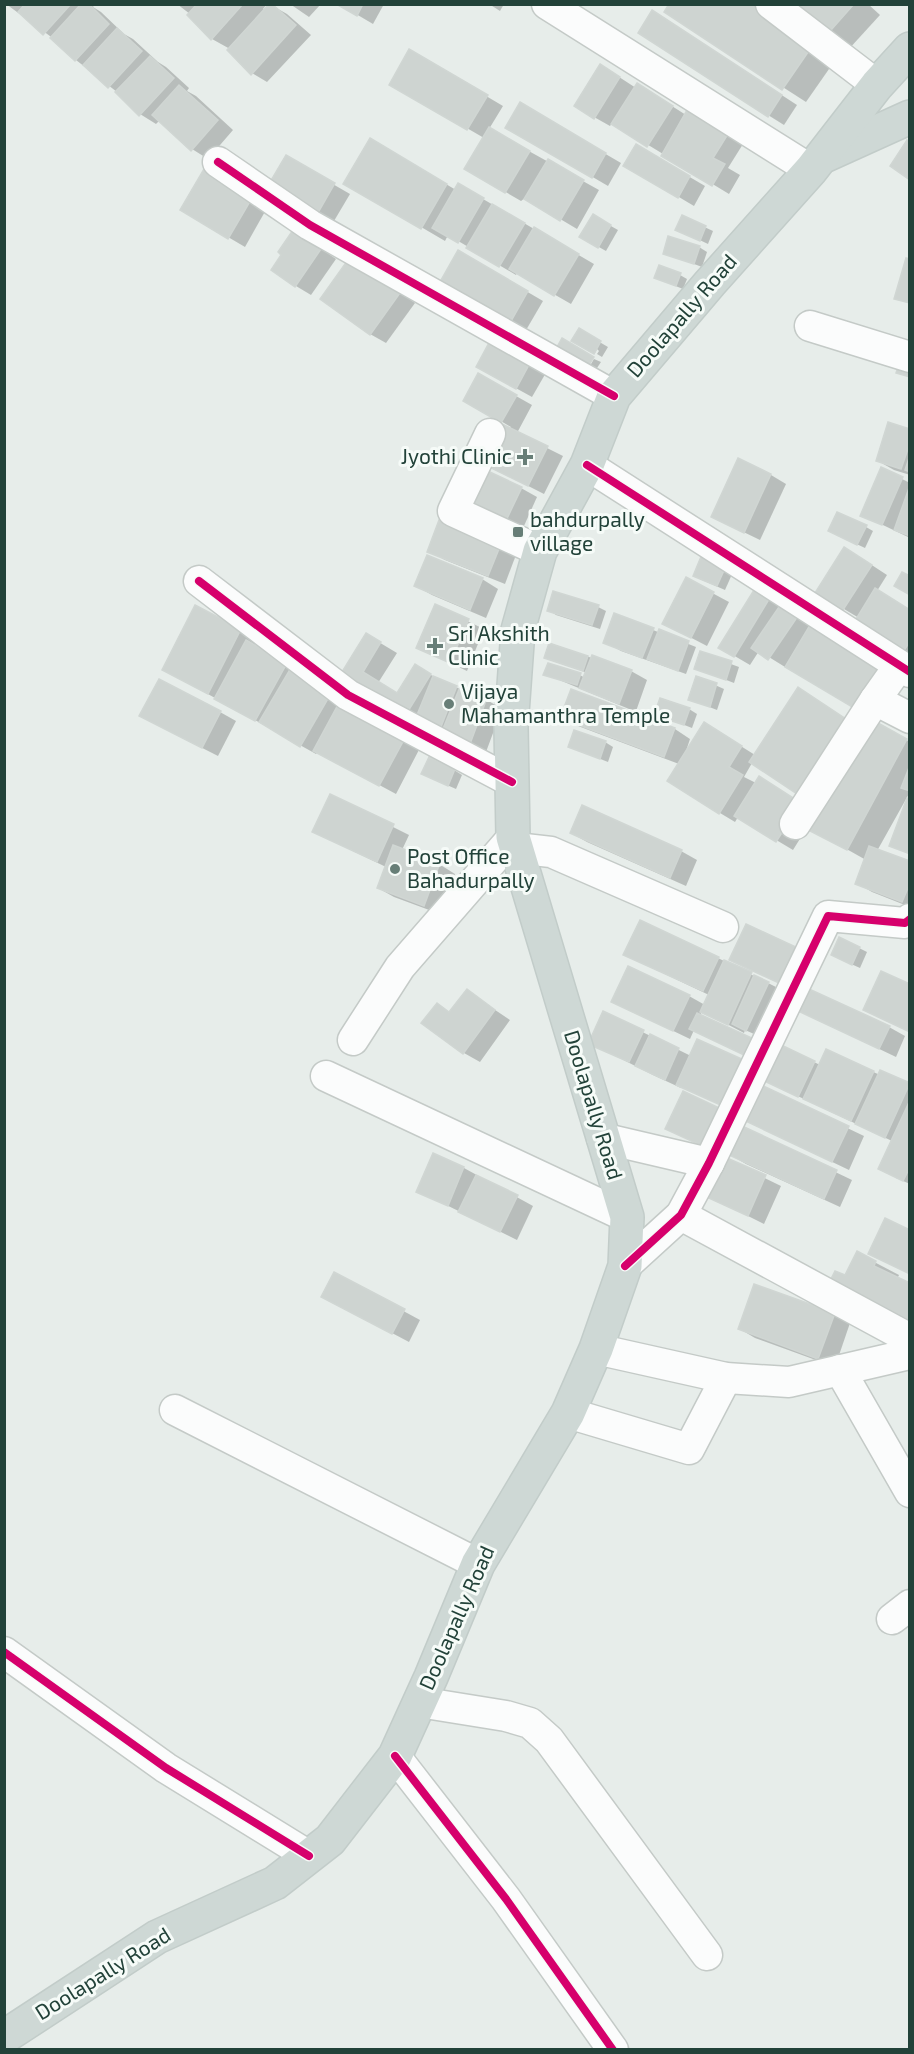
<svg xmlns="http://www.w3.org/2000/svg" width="914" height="2054" font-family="'Exo 2',sans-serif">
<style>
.shadow{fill:#0003}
.building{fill:#ced4d1;stroke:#d0d6d3;stroke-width:1.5}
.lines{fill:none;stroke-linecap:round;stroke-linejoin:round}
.minor-casing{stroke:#c4cac7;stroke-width:33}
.major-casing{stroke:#c2ccc9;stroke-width:36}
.minor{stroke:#fbfcfc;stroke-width:30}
.major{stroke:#ced8d5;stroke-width:33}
.cycleway-casing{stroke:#f6fbf8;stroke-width:11}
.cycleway{stroke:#d6006c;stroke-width:8}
.poi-dot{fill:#677e77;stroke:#f6fbf8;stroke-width:2}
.labels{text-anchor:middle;stroke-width:6;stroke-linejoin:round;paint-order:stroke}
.street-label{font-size:21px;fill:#224239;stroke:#f6fbf8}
.poi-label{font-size:21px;fill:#224239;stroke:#f6fbf8;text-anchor:start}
</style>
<rect width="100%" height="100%" fill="#e7edea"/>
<g class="shadow">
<path d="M6 4H95L93 7 101 12 124 34 133 39 158 62 166 67 189 88 187 91 196 96 233 130 208 159 192 149 160 120 156 124 140 114 117 92 76 60 54 39Z"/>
<path d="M177 4H267L263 9 265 11 271 5 287 14 311 35 267 82 252 73 230 49 212 39 190 14Z"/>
<path d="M290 4H321L309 17Z"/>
<path d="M339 4H384L373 24Z"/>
<path d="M489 4H504L500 11Z"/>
<path d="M671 4 836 59 806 102 666 12Z"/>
<path d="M787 4H868L880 15 848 50Z"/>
<path d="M668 21 797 105 784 125 768 115Z"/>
<path d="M410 51 503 106 489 129 599 190 577 229 525 198 521 201 466 169 484 138 391 84Z"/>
<path d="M616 75 636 88 653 94 686 115 688 112 743 144 728 168 740 175 729 194 612 123 610 126 594 117Z"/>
<path d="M520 104 621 163 608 186 507 127Z"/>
<path d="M371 140 456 190 459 185 594 264 571 304 517 273 516 275 448 235 445 241 346 183Z"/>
<path d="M637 146 705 186 694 206 625 165Z"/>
<path d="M286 157 350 194 331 226 268 189Z"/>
<path d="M204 171 267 208 245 247 182 210Z"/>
<path d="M593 216 618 230 606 251 581 237Z"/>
<path d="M683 217 713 231 708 244 685 233Z"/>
<path d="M310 241 336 259 311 295 296 286 283 254Z"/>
<path d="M699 247 707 252 702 267 665 253Z"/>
<path d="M459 252 543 301 522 337Z"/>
<path d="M366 268 415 303 386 343 370 334Z"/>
<path d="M680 275 687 279 683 289 663 281Z"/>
<path d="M579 330 608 347 602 357 597 354 599 351 597 349 595 353Z"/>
<path d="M492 341 547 371 532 397 494 376Z"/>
<path d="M594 359 601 362 591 377 585 374Z"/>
<path d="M479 375 532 405 517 433 563 456 544 494 485 464 511 427 465 400Z"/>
<path d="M910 430V475L894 470 878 461Z"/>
<path d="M771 475 786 484 760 540 729 525Z"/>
<path d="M902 479 910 483V538L862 515Z"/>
<path d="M521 488 537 497 519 537 477 518Z"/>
<path d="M440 522 516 555 505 584 445 560 429 551Z"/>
<path d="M866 527 873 531 865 548 837 535Z"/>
<path d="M861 558 887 575 877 591 910 611V657L859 618 844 609Z"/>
<path d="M737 563 725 590 702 580Z"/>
<path d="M482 579 498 589 486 618 432 595 416 586Z"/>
<path d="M686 579 729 602 707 646 680 632Z"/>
<path d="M759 584 813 627 785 667 759 651 750 665 721 648Z"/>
<path d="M435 606 484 629 467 671 418 648Z"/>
<path d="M195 607 256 640 253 646 421 746 396 794 318 752 316 754 179 678Z"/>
<path d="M598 607 606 611 600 629 556 615 549 610Z"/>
<path d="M653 630 696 647 686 674 621 651 605 642Z"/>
<path d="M367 635 397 653 378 683 397 695 416 666 441 681 487 700 502 709 483 760 339 679Z"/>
<path d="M550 644 631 671 647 680 635 714 675 729 690 739 686 751 687 752 720 733 755 755 798 689 864 731 870 720 910 742V792L877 851 910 863V907L872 892 857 883 866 860 834 842 822 807 752 763 744 777 816 813 793 850 738 817 735 822 720 813 679 764 578 726 562 717 628 712 629 709 545 674 580 675 585 678 587 673 546 657Z"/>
<path d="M701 653 739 667 734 683 696 668Z"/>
<path d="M697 677 724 689 717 710 689 699Z"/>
<path d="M689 709 697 714 692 728 656 714Z"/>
<path d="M220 712 236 721 218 756 157 725Z"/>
<path d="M605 742 613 747 608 762 570 747Z"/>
<path d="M454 770 462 775 456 789 431 778Z"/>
<path d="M331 796 409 835 402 850 439 864 455 874 440 914 394 897 378 888 386 867 314 832Z"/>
<path d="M571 833 681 851 697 860 686 886 587 842Z"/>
<path d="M859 948 867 952 860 968 840 959Z"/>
<path d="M625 955 718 958 776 987 754 1034 745 1030 744 1033 702 1011 700 1016 767 1048 760 1063 694 1030 690 1039 613 1002 689 996 705 1005 709 995Z"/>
<path d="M467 991 510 1020 480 1062 464 1053 437 1005 451 1013Z"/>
<path d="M800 1011 889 1027 905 1036 896 1057Z"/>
<path d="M604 1013 691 1056 755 1084 864 1136 849 1170 744 1120 741 1127 852 1180 840 1207 746 1164 729 1154 726 1159 781 1186 764 1224 704 1194 722 1155 667 1129 727 1114H740L682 1086 681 1088 653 1075 590 1043Z"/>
<path d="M827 1051 880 1075 881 1072 910 1085V1184L896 1178 892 1141 762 1079 814 1062 820 1065Z"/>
<path d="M433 1155 464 1168 533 1206 517 1240 418 1191Z"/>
<path d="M857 1253 899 1275 897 1279 845 1277Z"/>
<path d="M335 1274 420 1320 409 1342 339 1305Z"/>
<path d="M834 1314 850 1323 835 1367 755 1338 740 1329Z"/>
</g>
<g class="building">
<path d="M25 4H71L43 35 18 12Z"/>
<path d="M81 4H89L109 24 75 61 50 38Z"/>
<path d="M197 4H243L211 40 187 15Z"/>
<path d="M269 4H272L296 25 251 75 227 50Z"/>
<path d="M336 4H363L357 16Z"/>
<path d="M669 4H757L813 45 782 90 664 12Z"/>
<path d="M785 4H854L824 38Z"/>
<path d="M652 10 782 95 768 117 638 33Z"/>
<path d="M117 28 142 51 108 88 83 65Z"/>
<path d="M409 49 488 95 467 130 389 85Z"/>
<path d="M150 56 174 78 139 116 115 92Z"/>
<path d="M600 64 620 77 594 119 574 106Z"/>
<path d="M637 83 673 106 647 147 611 124Z"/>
<path d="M179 85 218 120 191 151 152 115Z"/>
<path d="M520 102 606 153 592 178 505 128Z"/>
<path d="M687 110 728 134 713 158 725 164 712 186 661 156Z"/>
<path d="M489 127 530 151 505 193 464 169Z"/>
<path d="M370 138 447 184 421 229 343 184Z"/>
<path d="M907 140 910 142V180L890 166Z"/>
<path d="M636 144 690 176 678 198 623 166Z"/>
<path d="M286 155 335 183 315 218 266 189Z"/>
<path d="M548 159 584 180 560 221 524 199Z"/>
<path d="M204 169 252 198 228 239 180 210Z"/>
<path d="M458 183 484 198 458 243 432 228Z"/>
<path d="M492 204 525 223 499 267 466 248Z"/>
<path d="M593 214 611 225 598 248 579 237Z"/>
<path d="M682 215 706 226 700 241 675 230Z"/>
<path d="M534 227 579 254 554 296 509 269Z"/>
<path d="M293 230 321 249 295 287 271 270 281 255 278 252Z"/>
<path d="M668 236 700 246 694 264 663 254Z"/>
<path d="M458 250 528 291 506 330 436 289Z"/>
<path d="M350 257 400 293 370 335 320 299Z"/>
<path d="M906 258 910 259V303L894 299Z"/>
<path d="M659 265 681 273 676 286 654 278Z"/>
<path d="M579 328 601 341 594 354 571 341Z"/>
<path d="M562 338 594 357 583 374 552 356Z"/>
<path d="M491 339 531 361 516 389 476 367Z"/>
<path d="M901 358 910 360V377L896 373Z"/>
<path d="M478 373 517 395 501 423 463 401Z"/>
<path d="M888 422 910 429V443L901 469 876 461Z"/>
<path d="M502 424 548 446 528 486 483 464Z"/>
<path d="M910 455V472L905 470Z"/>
<path d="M738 458 771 474 744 533 711 517Z"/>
<path d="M479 467 522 487 502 529 459 510Z"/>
<path d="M881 467 903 477 882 525 860 516Z"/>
<path d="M909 488H910V536L894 530Z"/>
<path d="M837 512 867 525 857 545 828 531Z"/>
<path d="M439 520 501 544 488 576 427 552Z"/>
<path d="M705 547 730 557 717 586 693 576Z"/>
<path d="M844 547 872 565 843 610 815 593Z"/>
<path d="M427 555 483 578 470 610 414 586Z"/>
<path d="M902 572 910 576V595L894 586Z"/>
<path d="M686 577 714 592 691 638 662 624Z"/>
<path d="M759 582 774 591 734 657 718 648Z"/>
<path d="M875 588 910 610V641L902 654 853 624Z"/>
<path d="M553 591 599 605 592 625 547 611Z"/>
<path d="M435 604 469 619 450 663 416 648Z"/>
<path d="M781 604 798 616 768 660 751 648Z"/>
<path d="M195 605 241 629 208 694 162 670Z"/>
<path d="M614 613 654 628 642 658 603 643Z"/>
<path d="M810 625 883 669 859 711 785 667Z"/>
<path d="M659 629 689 641 678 671 647 659Z"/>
<path d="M366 633 381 642 363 672 397 693 415 664 431 674 402 721 337 680Z"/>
<path d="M246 640 287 663 255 721 214 699Z"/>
<path d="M549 643 588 656 583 671 544 658Z"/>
<path d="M700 651 732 661 726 680 694 669Z"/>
<path d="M592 655 632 670 619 704 579 688Z"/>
<path d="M548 663 581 673 577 685 543 675Z"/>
<path d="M292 666 333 690 300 747 259 722Z"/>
<path d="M433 676 457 686 437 737 412 727Z"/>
<path d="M696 676 717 683 710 707 688 700Z"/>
<path d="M159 679 221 711 202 748 139 716Z"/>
<path d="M460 687 487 698 467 752 438 741Z"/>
<path d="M798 687 849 721 800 796 749 762Z"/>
<path d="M571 689 675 728 664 757 560 718Z"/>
<path d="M660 698 690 708 684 725 654 715Z"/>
<path d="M340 701 406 736 379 786 313 751Z"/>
<path d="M869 718 907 739 847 850 808 830Z"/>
<path d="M704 722 742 746 729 767 743 775 719 814 667 781Z"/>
<path d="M574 730 606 741 600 759 568 747Z"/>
<path d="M429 757 455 769 448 786 421 774Z"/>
<path d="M910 765V791L901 788Z"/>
<path d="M759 776 801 803 776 842 734 816Z"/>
<path d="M330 794 394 824 377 862 312 832Z"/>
<path d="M907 798 910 799V854L889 846Z"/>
<path d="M582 805 682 850 670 878 570 833Z"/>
<path d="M393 845 440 863 424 906 377 888Z"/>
<path d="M869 846 910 861V883L902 902 855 884Z"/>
<path d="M640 920 719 957 703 991 623 955Z"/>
<path d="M746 924 796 947 779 983 729 960Z"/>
<path d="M839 937 860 947 852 965 831 955Z"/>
<path d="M724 960 752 972 728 1025 700 1012Z"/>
<path d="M628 966 690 995 673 1031 611 1002Z"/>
<path d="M881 971 910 984V1032L863 1010Z"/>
<path d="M754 975 769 982 746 1031 732 1024Z"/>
<path d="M467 989 495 1010 463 1054 421 1023 437 1003 449 1012Z"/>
<path d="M809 989 890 1026 879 1049 798 1011Z"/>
<path d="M603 1011 644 1030 629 1062 588 1044Z"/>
<path d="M697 1013 752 1038 744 1055 689 1029Z"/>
<path d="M650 1034 679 1048 665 1080 635 1066Z"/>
<path d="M697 1039 746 1061 725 1107 676 1085Z"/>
<path d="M777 1043 815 1061 798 1097 760 1079Z"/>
<path d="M826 1049 874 1071 851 1121 803 1099Z"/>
<path d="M880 1070 910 1083 885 1138 855 1124Z"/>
<path d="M753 1081 849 1126 832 1162 737 1117Z"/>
<path d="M683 1091 728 1112 711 1150 665 1129Z"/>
<path d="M910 1100V1167L903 1181 878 1169Z"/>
<path d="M742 1126 837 1170 824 1199 729 1155Z"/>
<path d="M433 1153 464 1167 448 1206 416 1192Z"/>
<path d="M720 1155 766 1175 748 1216 702 1195Z"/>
<path d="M476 1175 518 1195 500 1232 458 1212Z"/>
<path d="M885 1218 910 1230V1274L868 1254Z"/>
<path d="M857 1251 876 1261 874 1266 910 1283V1331L826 1289 835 1271 845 1275Z"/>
<path d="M334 1272 405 1309 392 1334 321 1297Z"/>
<path d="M754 1284 835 1313 818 1359 738 1329Z"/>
</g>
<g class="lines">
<g class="minor-casing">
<g id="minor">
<path d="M547 4 811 170"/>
<path d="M771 4 877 85"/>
<path d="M218 162 310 225 614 396"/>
<path d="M810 326 910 357"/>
<path d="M490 434 453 511 540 551"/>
<path d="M587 465 910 672"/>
<path d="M199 581 348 695 512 782"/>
<path d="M875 700 910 718"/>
<path d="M795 824 875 700 899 666"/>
<path d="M516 848 551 852 723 927"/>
<path d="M353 1040 400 967 513 837"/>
<path d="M326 1076 627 1217"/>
<path d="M602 1138 709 1163"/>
<path d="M681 1215 910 1339"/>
<path d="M625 1266 681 1215 709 1163 828 916 905 923 910 919"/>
<path d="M596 1349 726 1378 789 1382 910 1354"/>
<path d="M840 1370 910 1492"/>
<path d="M175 1410 478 1564"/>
<path d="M568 1413 689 1449 726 1378"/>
<path d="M892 1619 910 1605"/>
<path d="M4 1652 166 1768 309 1856"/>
<path d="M419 1702 506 1716 530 1723 549 1740 707 1955"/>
<path d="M395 1756 506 1899 613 2050"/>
</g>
</g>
<g class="major-casing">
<g id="major">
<path d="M826 155 910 117"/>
<path d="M4 2037 157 1937 275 1883 330 1840 395 1756 431 1677 478 1564 568 1413 596 1349 625 1266 627 1217 513 837 511 727 518 630 540 551 587 465 614 396 710 283 811 170 877 85 910 49"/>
</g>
</g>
<use href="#minor" class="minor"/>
<use href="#major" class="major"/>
<g class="cycleway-casing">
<g id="cycleway">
<path d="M218 162 310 225 614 396"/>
<path d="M587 465 910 672"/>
<path d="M199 581 348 695 512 782"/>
<path d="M625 1266 681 1215 709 1163 828 916 905 923 910 919"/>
<path d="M4 1652 166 1768 309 1856"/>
<path d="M395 1756 506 1899 613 2050"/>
</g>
</g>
<use href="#cycleway" class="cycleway"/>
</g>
<g class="poi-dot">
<path d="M522 448h6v6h6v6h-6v6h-6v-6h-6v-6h6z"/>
<rect x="512" y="526" width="12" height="12" rx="3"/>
<path d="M432 637h6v6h6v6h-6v6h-6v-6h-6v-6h6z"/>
<circle cx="449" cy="704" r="6"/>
<circle cx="395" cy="869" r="6"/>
</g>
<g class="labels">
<g class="street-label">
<text transform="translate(682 316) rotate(-49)" y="7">Doolapally Road</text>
<text transform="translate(593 1105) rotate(73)" y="7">Doolapally Road</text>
<text transform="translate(457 1618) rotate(-66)" y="7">Doolapally Road</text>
<text transform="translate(103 1974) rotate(-32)" y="7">Doolapally Road</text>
</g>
<g class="poi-label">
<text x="512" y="464" text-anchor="end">Jyothi Clinic</text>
<text x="530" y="527">bahdurpally<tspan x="530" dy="24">village</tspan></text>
<text x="448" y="641">Sri Akshith<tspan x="448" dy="24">Clinic</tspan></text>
<text x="461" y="699">Vijaya<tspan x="461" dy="24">Mahamanthra Temple</tspan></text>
<text x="407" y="864">Post Office<tspan x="407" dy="24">Bahadurpally</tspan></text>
</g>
</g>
<rect width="914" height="2054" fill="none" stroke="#224239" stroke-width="12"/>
</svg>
